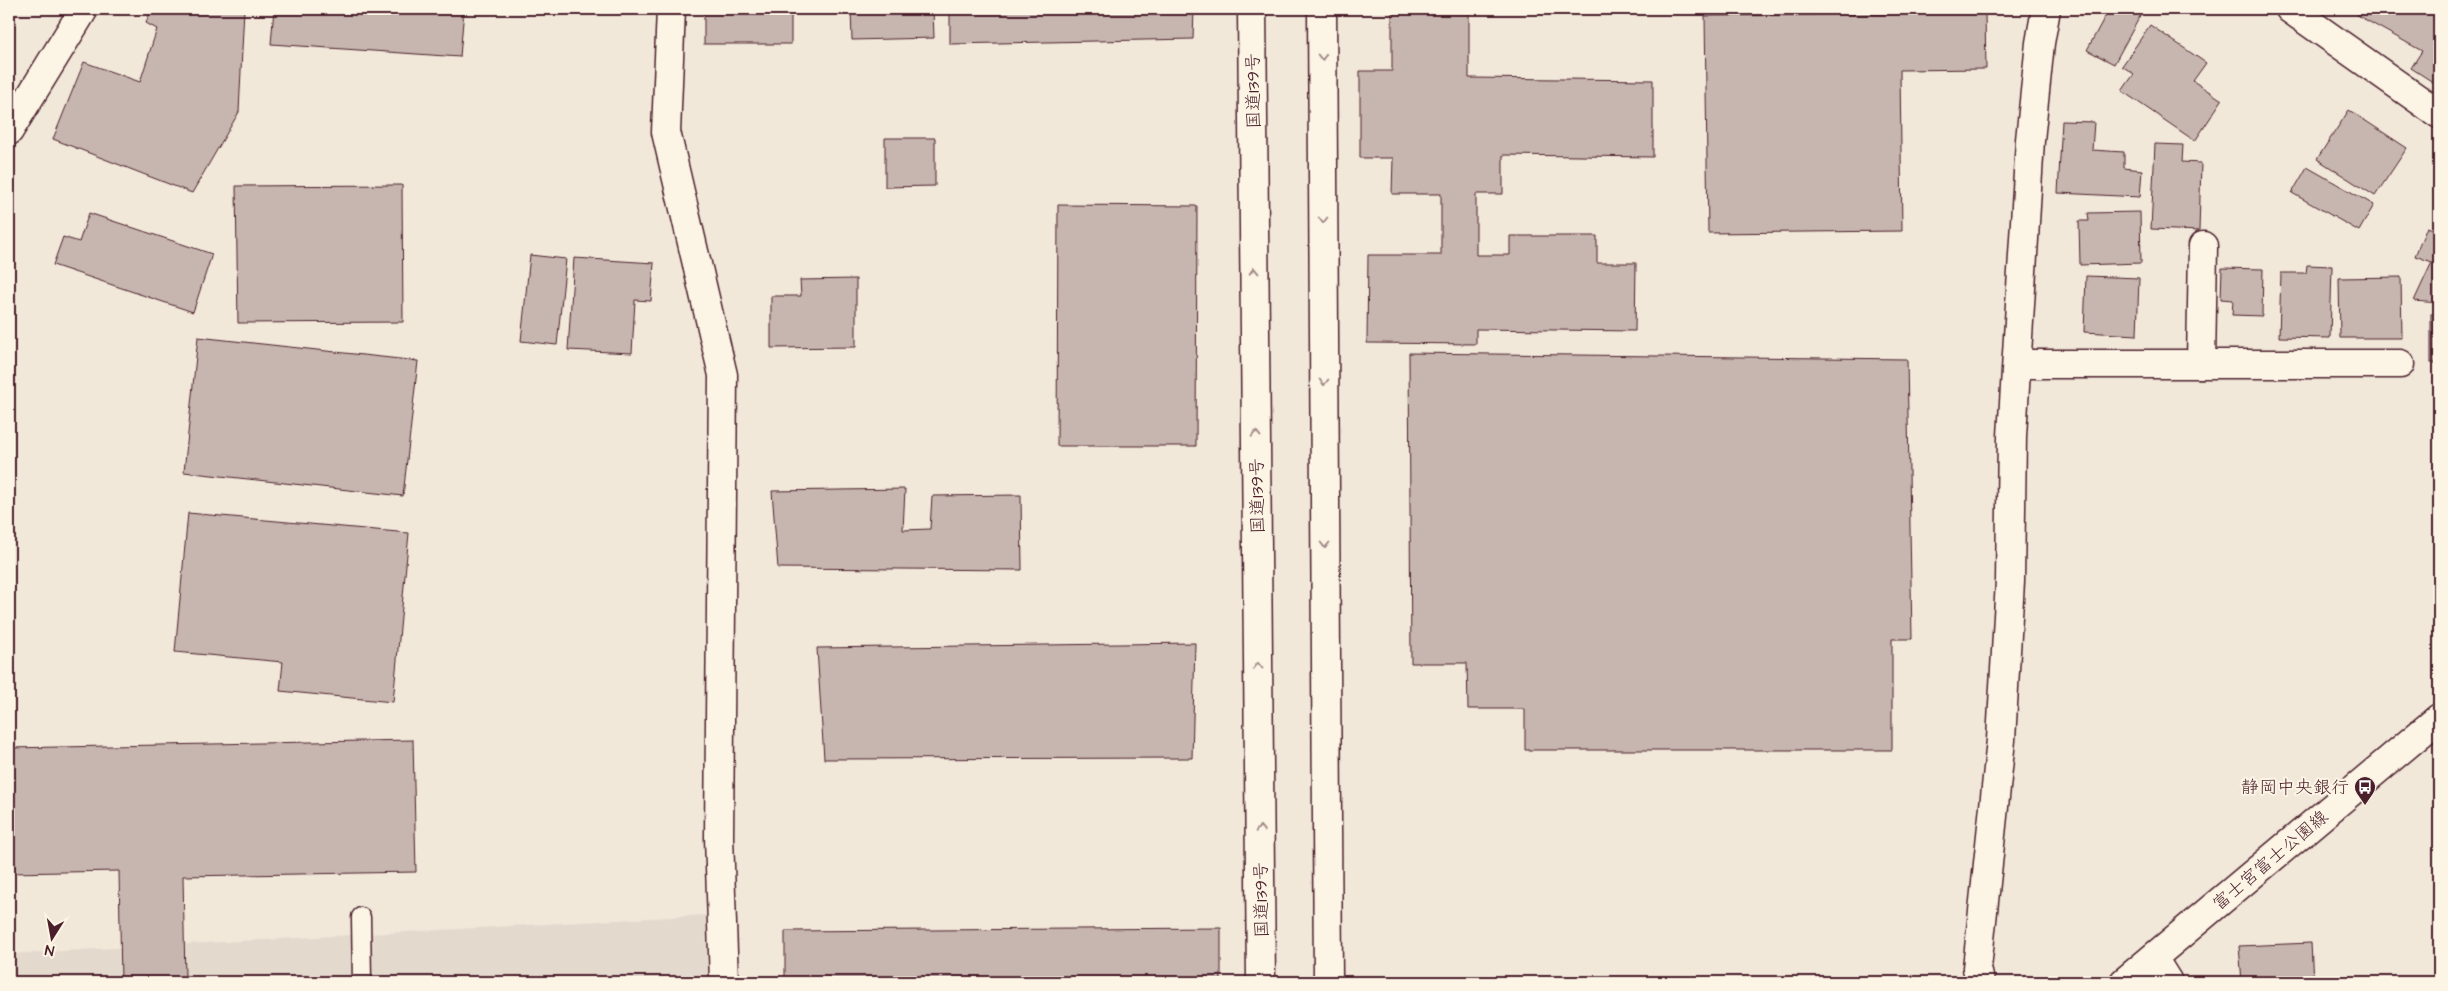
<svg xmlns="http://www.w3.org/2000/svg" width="2448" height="991" font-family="'Architects Daughter','Klee One',sans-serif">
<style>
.built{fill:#e4d9cd}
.building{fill:#c7b6af;stroke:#4a1f2b}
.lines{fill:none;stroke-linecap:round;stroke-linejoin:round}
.lane-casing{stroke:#4a1f2b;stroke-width:21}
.street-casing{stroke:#4a1f2b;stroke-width:31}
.secondary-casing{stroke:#4a1f2b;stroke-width:31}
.highway-casing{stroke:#4a1f2b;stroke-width:31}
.lane{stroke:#fcf5e5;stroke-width:18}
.street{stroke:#fcf5e5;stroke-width:28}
.secondary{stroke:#fcf5e5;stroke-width:28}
.highway{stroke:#fcf5e5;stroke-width:28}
.oneway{stroke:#a38a88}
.labels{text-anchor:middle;stroke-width:4;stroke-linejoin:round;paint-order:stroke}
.street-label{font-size:18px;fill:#4a1f2b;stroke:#fcf5e5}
.poi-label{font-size:18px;fill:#4a1f2b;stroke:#fcf5e5;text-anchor:end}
</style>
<rect width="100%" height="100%" fill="#f1e8da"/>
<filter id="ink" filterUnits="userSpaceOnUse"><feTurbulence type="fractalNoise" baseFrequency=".02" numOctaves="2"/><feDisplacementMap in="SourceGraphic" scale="10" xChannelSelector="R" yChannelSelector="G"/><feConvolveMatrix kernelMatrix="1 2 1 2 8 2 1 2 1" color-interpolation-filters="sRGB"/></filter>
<g filter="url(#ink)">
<path class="built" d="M706 915 708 982H9V954Z"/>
<g class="building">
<path d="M151 9H244L239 112 192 193 53 139 84 62 140 82 157 29 146 23Z"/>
<path d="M274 9H464L460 57 271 44Z"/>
<rect x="704" y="9" width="87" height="35"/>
<path d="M851 9H933L934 38 852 40Z"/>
<path d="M950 9H1194L1193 39 950 44Z"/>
<path d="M2109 9H2144L2114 64 2087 50Z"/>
<path d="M2362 9H2439V86L2411 68 2422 51 2357 15Z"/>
<path d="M1392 10H1469V78L1653 80V157L1503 155V194H1476V255H1510V236H1597V263H1636L1635 331 1476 329V344L1367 343 1368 255H1441V194H1392L1393 158H1360V71H1392Z"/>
<path d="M1985 13 1986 69 1900 70 1902 231 1708 233 1705 16Z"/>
<path d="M2150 25 2206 63 2193 81 2222 100 2195 141 2122 91 2134 74 2122 66Z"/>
<path d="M2349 110 2407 148 2375 196 2317 159Z"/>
<path d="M2062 121 2094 122 2092 150 2124 152V168L2142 170 2140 197 2058 193Z"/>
<path d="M885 138H935V186L885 187Z"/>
<path d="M2155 144 2183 145 2182 162 2201 163 2199 231 2151 229Z"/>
<path d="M2307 167 2374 205 2359 231 2292 193Z"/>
<path d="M402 185 403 322 238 323 236 186Z"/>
<path d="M1058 205 1197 206 1196 446H1057Z"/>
<path d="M2140 212 2141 263 2080 265 2079 221H2089L2088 213Z"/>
<path d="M89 213 212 254 193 312 53 265 63 237 79 242Z"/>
<path d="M2427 227 2439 231V303L2414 301 2432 262 2415 256Z"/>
<path d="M530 255 566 259 557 345 521 341Z"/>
<path d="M574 258 654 263 651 301 635 300 632 353 568 350Z"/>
<path d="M2307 265 2332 266 2330 338 2279 337 2281 273H2306Z"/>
<path d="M2222 268 2263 269 2262 316 2232 315 2233 300 2221 299Z"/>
<path d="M2086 276 2139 278 2137 335 2084 332Z"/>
<path d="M2401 277 2402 338H2340L2339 278Z"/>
<path d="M856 279V347L771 348V296H801L800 280Z"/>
<rect x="2431" y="314" width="8" height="49"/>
<path d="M198 337 418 361 403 496 184 472Z"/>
<path d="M1409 353 1907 359 1912 639H1892V750H1525V709H1468L1467 663H1411Z"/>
<path d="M905 489 903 530 930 529 932 496 1021 495 1022 570 778 568 772 491Z"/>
<path d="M188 513 409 533 393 702 280 691 283 662 175 652Z"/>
<path d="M1195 643 1192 758 824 759 817 648Z"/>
<path d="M413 740 416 872 183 876 185 979 121 981 119 871 9 873V748Z"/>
<path d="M1221 928V982H785V931Z"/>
<path d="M2311 943 2313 982H2242L2239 946Z"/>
</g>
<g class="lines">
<g class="lane-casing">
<path id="lane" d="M361 917 362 982"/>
</g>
<g class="street-casing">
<g id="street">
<path d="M671 9 666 132 723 375 719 837 724 982"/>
<path d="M2290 9 2439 114"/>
<path d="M9 131 84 9"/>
<path d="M2017 364H2400"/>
<path d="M2201 364 2203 246"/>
<path d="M2153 958 2168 982"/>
</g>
</g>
<g class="secondary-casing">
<g id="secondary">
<path d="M1980 982 1977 968 2001 740 2010 581 2012 436 2030 140 2040 43 2046 9"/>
<path d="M2124 982 2439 718"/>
</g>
</g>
<g class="highway-casing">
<g id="highway">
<path d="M1252 9 1261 982"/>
<path d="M1322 9 1328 982"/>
</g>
</g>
<use href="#lane" class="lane"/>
<use href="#street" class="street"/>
<use href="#secondary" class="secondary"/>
<use href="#highway" class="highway"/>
</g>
<defs><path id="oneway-chevron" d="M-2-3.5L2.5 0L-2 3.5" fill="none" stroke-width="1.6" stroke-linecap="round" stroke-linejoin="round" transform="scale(1.25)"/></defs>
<g class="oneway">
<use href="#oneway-chevron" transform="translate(1322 57) rotate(90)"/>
<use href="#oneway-chevron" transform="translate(1323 220) rotate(90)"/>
<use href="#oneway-chevron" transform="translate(1254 271) rotate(-91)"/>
<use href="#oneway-chevron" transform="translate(1324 382) rotate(90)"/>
<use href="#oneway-chevron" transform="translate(1256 434) rotate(-91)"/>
<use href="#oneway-chevron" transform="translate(1325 545) rotate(90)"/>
<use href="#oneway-chevron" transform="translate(1258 666) rotate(-91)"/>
<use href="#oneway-chevron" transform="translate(1260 829) rotate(-91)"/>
</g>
</g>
<defs>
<g id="bus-pin" transform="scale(1.125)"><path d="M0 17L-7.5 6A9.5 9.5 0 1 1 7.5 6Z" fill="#4a1f2b" stroke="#fcf5e5"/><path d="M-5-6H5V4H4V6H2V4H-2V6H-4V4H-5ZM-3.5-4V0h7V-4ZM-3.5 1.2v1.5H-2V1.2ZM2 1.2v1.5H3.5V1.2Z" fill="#fff"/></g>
</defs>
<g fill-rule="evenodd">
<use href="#bus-pin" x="2365" y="787"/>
</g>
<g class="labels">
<g class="street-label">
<text transform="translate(1253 91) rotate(-91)" y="6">国道139号</text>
<text transform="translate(1257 496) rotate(-91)" y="6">国道139号</text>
<text transform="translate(2270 860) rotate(-40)" y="6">富士宮富士公園線</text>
<text transform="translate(1261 900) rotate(-91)" y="6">国道139号</text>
</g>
<g class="poi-label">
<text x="2349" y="793">静岡中央銀行</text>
</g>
</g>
<rect width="2448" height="991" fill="none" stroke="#fcf5e5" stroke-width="30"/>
<rect x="15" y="15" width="2418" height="961" fill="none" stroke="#4a1f2b" stroke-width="2" filter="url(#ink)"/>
<g transform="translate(52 938) rotate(191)" stroke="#fcf5e5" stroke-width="4" paint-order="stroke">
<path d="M0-4L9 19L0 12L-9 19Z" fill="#4a1f2b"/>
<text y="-8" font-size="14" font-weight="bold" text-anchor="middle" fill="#4a1f2b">N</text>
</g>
</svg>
